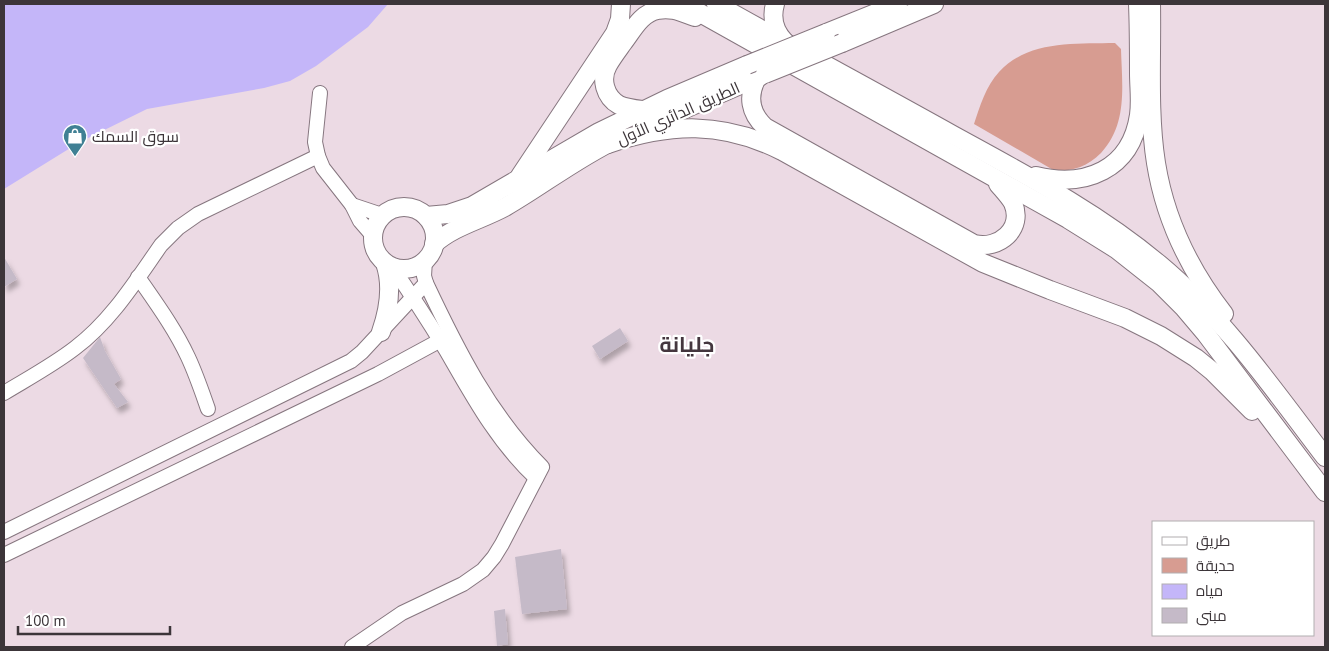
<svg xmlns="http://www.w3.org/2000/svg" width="1329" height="651" font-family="'PT Sans',Cairo,sans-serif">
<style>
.green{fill:#d79c91}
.water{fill:#c4b6f9}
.building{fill:#c5bac8;filter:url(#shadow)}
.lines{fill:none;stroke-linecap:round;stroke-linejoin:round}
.minor-casing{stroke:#86767f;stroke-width:16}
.major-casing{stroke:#86767f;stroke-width:20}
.minor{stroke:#fff;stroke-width:14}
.major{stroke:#fff;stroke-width:18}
.major-bridge-casing{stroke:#86767f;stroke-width:20;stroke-linecap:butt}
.major-bridge{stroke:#fff;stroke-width:18}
.labels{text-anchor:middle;stroke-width:4.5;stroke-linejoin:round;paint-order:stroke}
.street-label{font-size:16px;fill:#3c3539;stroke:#fff}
.poi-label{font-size:16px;fill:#3c3539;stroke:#fff;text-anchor:start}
.district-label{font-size:21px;font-weight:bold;fill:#44363e;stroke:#fff}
</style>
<defs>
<filter id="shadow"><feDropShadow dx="3" dy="5.5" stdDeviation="2.5" flood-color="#0004"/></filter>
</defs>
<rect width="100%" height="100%" fill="#ecdae4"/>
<path class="green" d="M1115 43 1121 49C1122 85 1128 124 1101 153 1088 166 1074 171 1055 171L974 124C980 106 986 86 999 72 1028 40 1075 44 1115 43Z"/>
<path class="water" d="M4 4H388L368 27 316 66 290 81 264 88 147 109 80 142 4 189Z"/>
<g class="building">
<path d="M4 257 17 279 4 287Z"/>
<path d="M620 328 628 341 600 359 592 346Z"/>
<path d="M100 337 105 351 121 379 114 384 128 402 117 408 83 358Z"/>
<path d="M561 549 567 609 522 614 515 557Z"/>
<path d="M505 609 508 644 497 646 494 611Z"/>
</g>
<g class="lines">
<g class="minor-casing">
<g id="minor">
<path d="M320 93 315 142 318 156 323 168 352 205 360 221 373 236"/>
<path d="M352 205 382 215"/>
<path d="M392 267C411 294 429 322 446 350 472 395 497 442 536 478"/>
<path d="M138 277C156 303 175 329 188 357 196 374 202 392 208 409"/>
<path d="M4 393C27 379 53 365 75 348 111 321 135 282 161 245L178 228 198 214 318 156"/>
<path d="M4 532 351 361 362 352 426 283"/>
<path d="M4 555 378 374 450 335"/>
<path d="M352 647 402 613 463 584 483 570 494 557 502 544 542 467C490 415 457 349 426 283L424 276 425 260"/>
</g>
</g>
<g class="major-casing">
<g id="major">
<path d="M684 4 1068 219 1116 249 1159 283 1184 308 1206 334 1325 492"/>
<path d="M716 4C794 48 874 91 953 135 1024 174 1097 212 1159 264 1225 319 1274 390 1325 457"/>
<path d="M775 4C771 18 775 32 785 42"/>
<path d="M1151 4C1152 55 1148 113 1156 163 1165 219 1189 269 1224 314"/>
<path d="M826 33 898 4"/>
<path d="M842 43 934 4"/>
<path d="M757 78C747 96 750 113 765 127L974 244C999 250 1024 229 1013 203 1009 196 1003 190 998 184"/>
<path d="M642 110C634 109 626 108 619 105 605 97 600 79 608 65 612 58 618 50 623 43 633 30 641 13 658 10 672 7 683 13 695 17"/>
<path d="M643 127 761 76"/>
<path d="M608 144C670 123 722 121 782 151L983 263 1050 290 1125 318 1161 336 1196 358 1212 371 1252 411"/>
<path d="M520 176 615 33 620 19 621 4"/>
<path d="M1036 176C1085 188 1131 170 1139 115 1141 101 1139 87 1139 73 1139 50 1139 27 1138 4"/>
<circle cx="404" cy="238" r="31"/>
<path d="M426 216 448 214 472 206 599 132 667 99 747 65"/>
<path d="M434 244C454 226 481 220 505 207 543 185 577 158 617 139"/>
<path d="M381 332C389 309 393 286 385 263"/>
</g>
</g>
<use href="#minor" class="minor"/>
<use href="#major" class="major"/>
<g class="major-bridge-casing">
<g id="major-bridge">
<path d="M747 65 826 33"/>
<path d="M765 74 842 43"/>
</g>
</g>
<use href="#major-bridge" class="major-bridge"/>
</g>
<defs>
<g id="shop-pin" transform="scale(1.25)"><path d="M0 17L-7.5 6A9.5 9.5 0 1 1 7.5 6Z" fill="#408094" stroke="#fff"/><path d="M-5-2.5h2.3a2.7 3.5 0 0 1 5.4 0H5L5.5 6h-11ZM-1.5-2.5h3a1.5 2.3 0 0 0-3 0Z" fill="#fff"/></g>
</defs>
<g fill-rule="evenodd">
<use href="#shop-pin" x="75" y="136"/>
</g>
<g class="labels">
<g class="street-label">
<text transform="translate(678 113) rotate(-24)" y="6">الطريق الدائري الأول</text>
</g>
<g class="poi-label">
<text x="92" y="142">سوق السمك</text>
</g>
<g class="district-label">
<text x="687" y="352">جليانة</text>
</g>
</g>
<rect width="1329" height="651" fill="none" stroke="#3c3539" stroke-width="10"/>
<rect x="1152" y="521" width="162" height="115" fill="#ffffff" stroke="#b1aeb0"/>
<rect x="1162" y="537" width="25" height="8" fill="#ffffff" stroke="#b1aeb0"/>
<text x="1196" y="546" font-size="15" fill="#3c3539">طريق</text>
<rect x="1162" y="558" width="25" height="15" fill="#d79c91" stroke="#b1aeb0"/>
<text x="1196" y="571" font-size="15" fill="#3c3539">حديقة</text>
<rect x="1162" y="584" width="25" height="15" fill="#c4b6f9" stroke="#b1aeb0"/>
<text x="1196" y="596" font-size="15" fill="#3c3539">مياه</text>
<rect x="1162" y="608" width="25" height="15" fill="#c5bac8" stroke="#b1aeb0"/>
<text x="1196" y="621" font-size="15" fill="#3c3539">مبنى</text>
<path d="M18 626v8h152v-8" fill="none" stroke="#3c3539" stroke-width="2.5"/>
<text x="25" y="626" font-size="15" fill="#3c3539" stroke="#ffffff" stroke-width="4" paint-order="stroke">100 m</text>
</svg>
